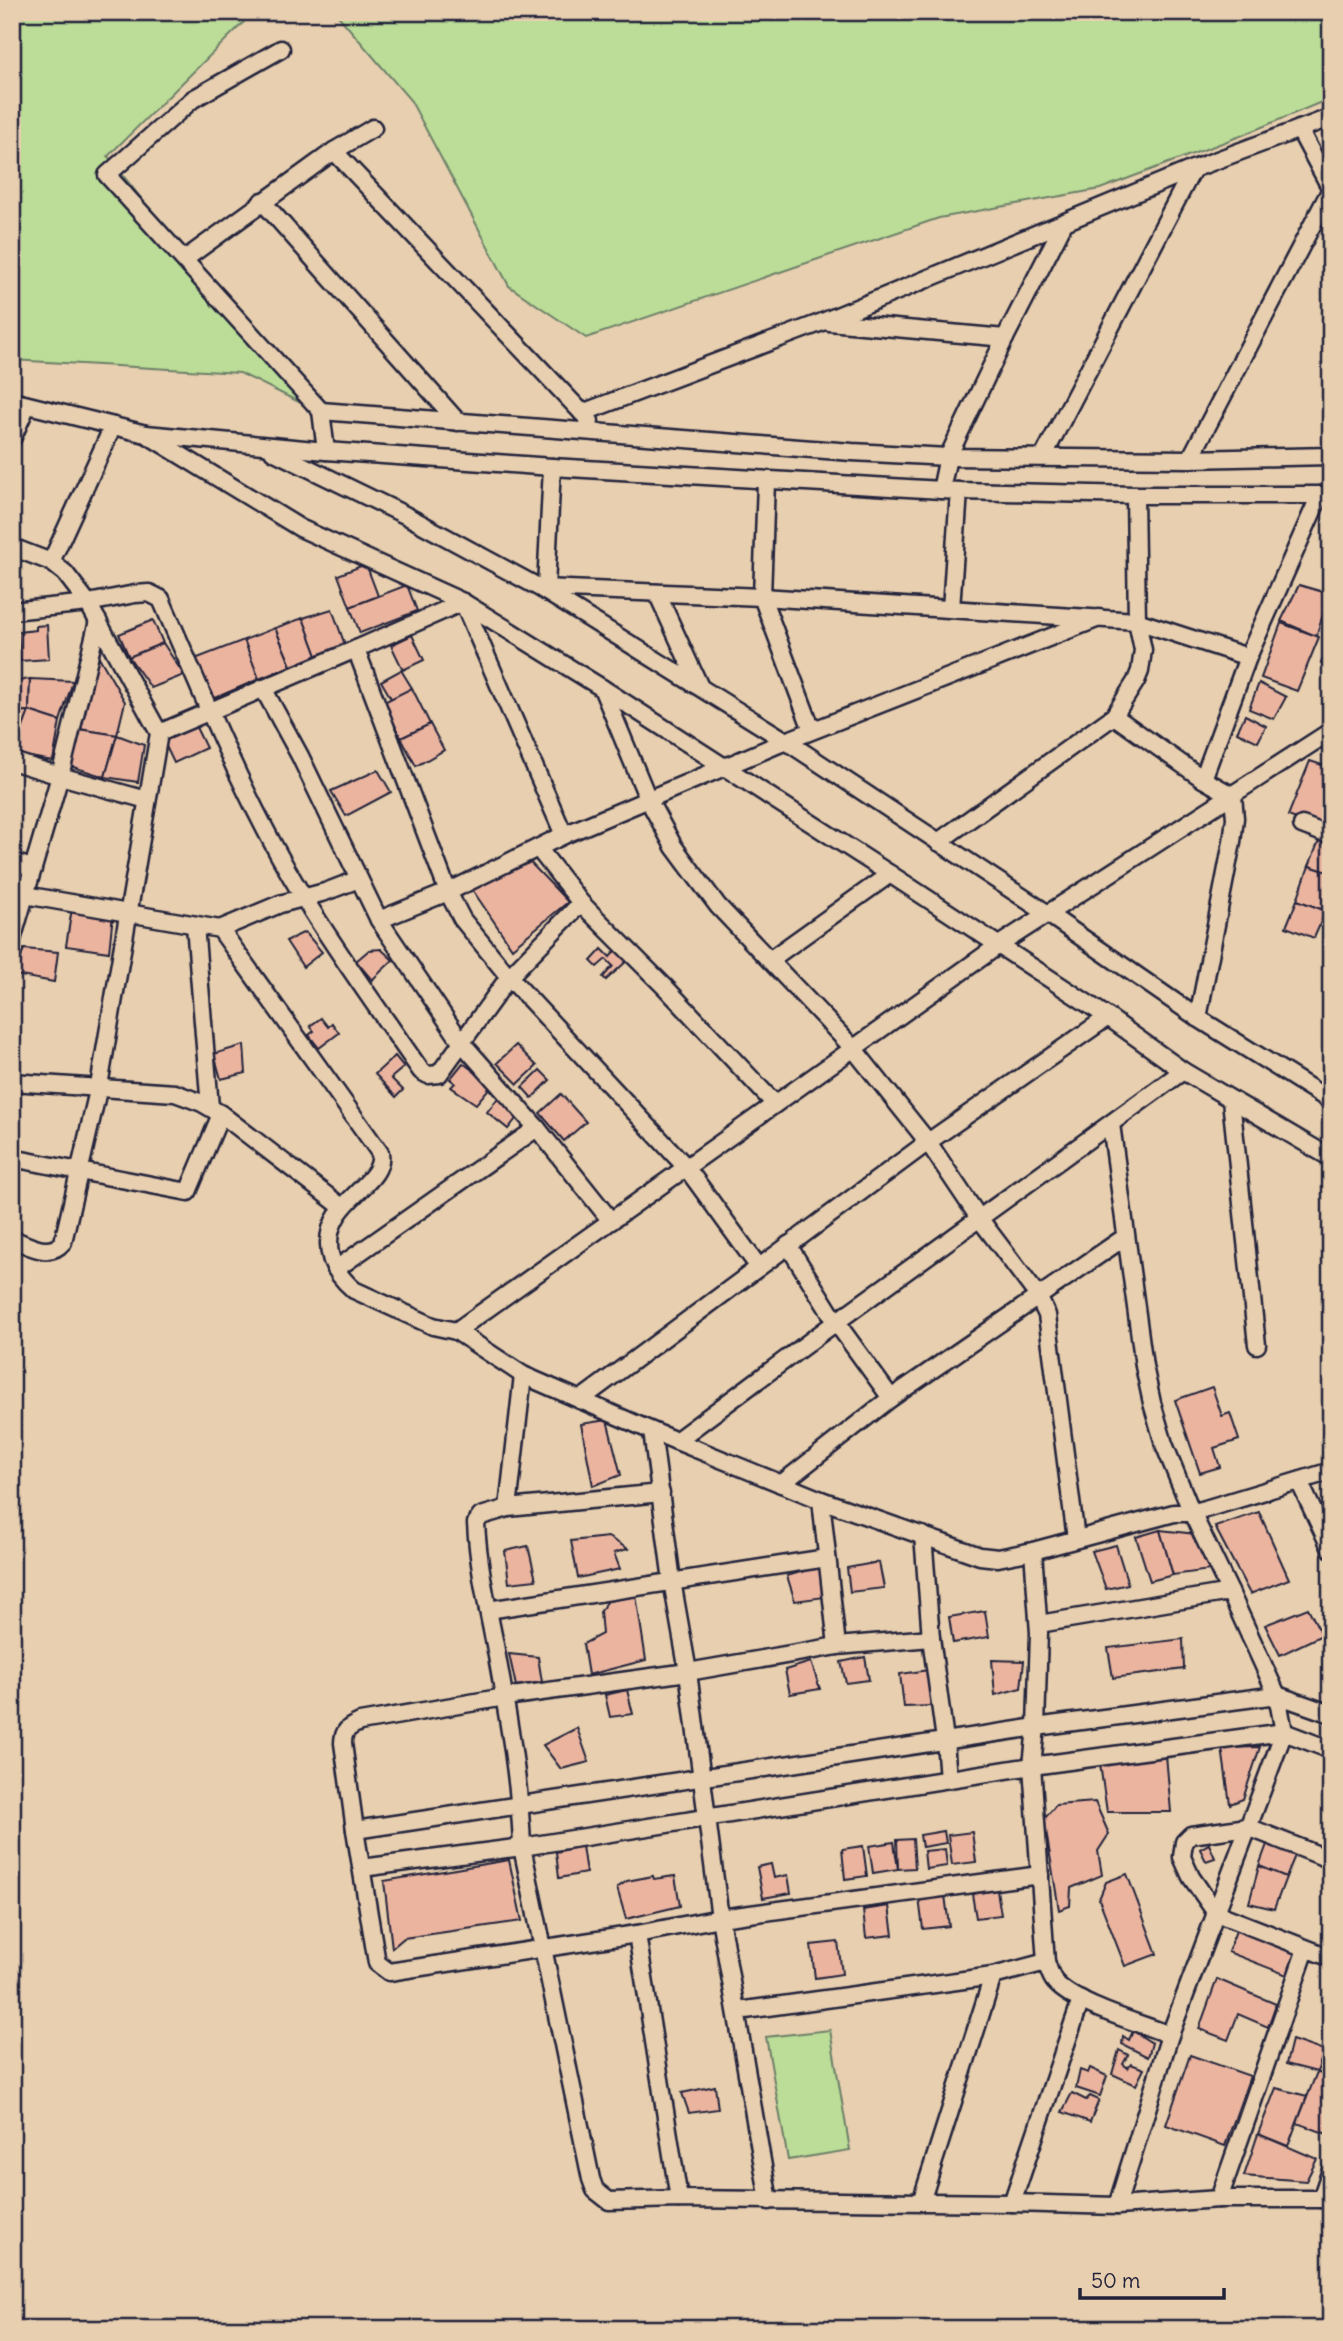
<svg xmlns="http://www.w3.org/2000/svg" width="1343" height="2341" font-family="Delius,sans-serif">
<style>
.green{fill:#bbdd97;stroke:#6e8069;stroke-width:2}
.building{fill:#ebb49f;stroke:#22223b;stroke-width:2}
.lines{fill:none;stroke-linecap:round;stroke-linejoin:round}
.minor-casing{stroke:#22223b;stroke-width:21}
.minor{stroke:#e7cfaf;stroke-width:16}
</style>
<rect width="100%" height="100%" fill="#e7cfaf"/>
<filter id="ink" filterUnits="userSpaceOnUse"><feTurbulence type="fractalNoise" baseFrequency=".0143" numOctaves="2"/><feDisplacementMap in="SourceGraphic" scale="14" xChannelSelector="R" yChannelSelector="G"/><feConvolveMatrix kernelMatrix="1 2 1 2 8 2 1 2 1" color-interpolation-filters="sRGB"/></filter>
<g filter="url(#ink)">
<g class="green">
<path d="M12 12H254L108 156 301 403 240 373 12 360Z"/>
<path d="M335 12H1331V98L1243 135 1100 189 939 218 586 338 509 286 411 101Z"/>
<path d="M830 2030 850 2150 788 2160 766 2037Z"/>
</g>
<g class="building">
<path d="M366 564 378 596 350 607 338 575Z"/>
<path d="M407 585 417 611 360 633 350 607Z"/>
<path d="M1299 585 1330 594 1316 636 1281 621Z"/>
<path d="M332 609 345 645 317 656 303 618Z"/>
<path d="M303 618 317 656 291 666 275 628Z"/>
<path d="M1328 618 1331 619V666L1321 663 1327 647 1323 633Z"/>
<path d="M153 620 163 643 129 657 119 634Z"/>
<path d="M1281 623 1319 637 1297 691 1261 678Z"/>
<path d="M47 625 49 659 20 661 18 632 36 630V626Z"/>
<path d="M275 628 291 666 259 679 244 640Z"/>
<path d="M412 635 424 660 403 670 391 645Z"/>
<path d="M244 640 259 679 215 698 195 659Z"/>
<path d="M163 643 184 675 151 688 129 657Z"/>
<path d="M99 657 125 702 117 735 79 729Z"/>
<path d="M401 670 412 688 392 700 381 681Z"/>
<path d="M30 679 29 711 12 712V682Z"/>
<path d="M30 679 73 681 60 721 29 711Z"/>
<path d="M1259 683 1286 697 1274 719 1249 709Z"/>
<path d="M412 688 430 724 401 738 384 702Z"/>
<path d="M29 711 60 721 53 761 13 754Z"/>
<path d="M29 711 13 754 12 712Z"/>
<path d="M1245 715 1266 726 1258 742 1237 732Z"/>
<path d="M193 721 206 748 174 763 161 736Z"/>
<path d="M430 724 444 750 416 766 401 738Z"/>
<path d="M79 729 117 735 105 777 67 765Z"/>
<path d="M117 735 144 745 138 782 105 777Z"/>
<path d="M1310 761 1331 768V832L1288 816Z"/>
<path d="M378 770 391 792 346 816 331 791Z"/>
<path d="M1320 838 1331 842V873L1309 866Z"/>
<path d="M523 855 568 902 512 948 467 882Z"/>
<path d="M1309 866 1331 873V898L1326 911 1297 900Z"/>
<path d="M1297 900 1326 911 1314 938 1286 927Z"/>
<path d="M72 908 113 914 109 952 66 946Z"/>
<path d="M305 932 322 952 303 967 286 941Z"/>
<path d="M24 949 58 952 54 982 15 975Z"/>
<path d="M381 949 393 960 372 980 356 961 369 950Z"/>
<path d="M602 949 610 957 617 949 628 960 606 980 603 977 613 966 606 959 597 967 591 961Z"/>
<path d="M321 1018 328 1027 332 1023 339 1033 319 1048 309 1035 314 1031 310 1026Z"/>
<path d="M244 1045 246 1073 221 1079 214 1054Z"/>
<path d="M516 1045 537 1066 518 1084 497 1063Z"/>
<path d="M395 1056 404 1067 391 1078 403 1090 396 1097 375 1074Z"/>
<path d="M463 1063 492 1085 476 1104 451 1087 455 1083 450 1079Z"/>
<path d="M540 1070 550 1080 532 1098 522 1087Z"/>
<path d="M561 1094 586 1122 564 1141 540 1113Z"/>
<path d="M498 1098 519 1115 508 1129 487 1112Z"/>
<path d="M1212 1387 1222 1416 1230 1413 1239 1440 1214 1448 1220 1467 1200 1473 1175 1400Z"/>
<path d="M607 1420 621 1475 593 1486 581 1424Z"/>
<path d="M1259 1512 1289 1579 1250 1594 1215 1527Z"/>
<path d="M1160 1530 1173 1575 1150 1581 1136 1537Z"/>
<path d="M1160 1530 1196 1534 1210 1570 1173 1575Z"/>
<path d="M608 1537 628 1549 614 1553 620 1569 578 1578 571 1541Z"/>
<path d="M1116 1545 1128 1584 1106 1589 1092 1551Z"/>
<path d="M528 1546 536 1580 509 1583 505 1551Z"/>
<path d="M879 1562 884 1588 850 1592 847 1568Z"/>
<path d="M821 1566 825 1597 795 1601 787 1576Z"/>
<path d="M636 1595 646 1660 588 1675 583 1644 602 1634 600 1611 608 1601Z"/>
<path d="M1308 1608 1322 1635 1280 1655 1265 1625Z"/>
<path d="M985 1611 989 1637 953 1643 949 1617Z"/>
<path d="M1183 1639 1184 1669 1113 1678 1108 1648Z"/>
<path d="M509 1654 538 1657 542 1682 516 1686Z"/>
<path d="M865 1657 869 1680 846 1683 841 1662Z"/>
<path d="M992 1660 1024 1661 1021 1688 995 1695Z"/>
<path d="M811 1662 820 1689 790 1694 785 1670Z"/>
<path d="M929 1670 933 1706 904 1707 900 1674Z"/>
<path d="M627 1690 633 1714 610 1717 605 1695Z"/>
<path d="M577 1728 589 1762 561 1769 543 1745Z"/>
<path d="M1260 1747 1243 1799 1230 1804 1222 1748Z"/>
<path d="M1166 1755 1171 1812H1107L1100 1764Z"/>
<path d="M1095 1802 1109 1834 1098 1851 1102 1875 1071 1888 1070 1906 1059 1910 1044 1819 1056 1805Z"/>
<path d="M944 1831 946 1843 922 1847 920 1835Z"/>
<path d="M972 1832 976 1862 952 1865 948 1835Z"/>
<path d="M913 1839 915 1868 898 1869 897 1840Z"/>
<path d="M1269 1839 1297 1851 1286 1877 1259 1866Z"/>
<path d="M894 1842 898 1869 873 1873 869 1846Z"/>
<path d="M1209 1844 1215 1858 1206 1861 1200 1849Z"/>
<path d="M582 1846 586 1873 559 1878 556 1852Z"/>
<path d="M863 1846 867 1876 845 1879 842 1849Z"/>
<path d="M945 1849 947 1866 926 1869 924 1851Z"/>
<path d="M509 1860 522 1921 404 1938 392 1948 384 1881Z"/>
<path d="M771 1864 774 1878 788 1875 791 1893 763 1898 757 1867Z"/>
<path d="M1259 1866 1286 1877 1274 1909 1249 1903Z"/>
<path d="M1127 1874 1157 1954 1125 1966 1099 1899 1106 1882Z"/>
<path d="M653 1876 654 1879 675 1876 680 1906 626 1919 617 1888 627 1881Z"/>
<path d="M997 1890 1001 1915 976 1918 972 1894Z"/>
<path d="M945 1895 949 1926 923 1929 919 1898Z"/>
<path d="M889 1906 893 1935 866 1938 863 1910Z"/>
<path d="M1237 1928 1296 1951 1287 1975 1228 1952Z"/>
<path d="M838 1942 842 1974 815 1978 811 1945Z"/>
<path d="M1217 1979 1276 2004 1268 2027 1238 2014 1228 2040 1199 2029Z"/>
<path d="M1133 2031 1152 2043 1148 2057 1122 2044 1123 2036 1129 2040Z"/>
<path d="M1292 2040 1324 2051 1317 2072 1286 2064Z"/>
<path d="M1119 2050 1128 2055 1123 2064 1128 2068 1131 2064 1144 2069 1136 2085 1112 2074Z"/>
<path d="M1190 2055 1250 2076 1225 2146 1166 2125Z"/>
<path d="M1090 2068 1107 2076 1100 2096 1076 2088 1080 2070 1088 2073Z"/>
<path d="M1317 2072 1331 2079V2123L1327 2134 1297 2123Z"/>
<path d="M715 2086 718 2109 689 2113 682 2093Z"/>
<path d="M1276 2088 1307 2096 1288 2146 1258 2134Z"/>
<path d="M1072 2093 1086 2100 1090 2096 1099 2100 1090 2122 1062 2112Z"/>
<path d="M1258 2134 1317 2159 1306 2181 1244 2176Z"/>
</g>
<g class="lines">
<g class="minor-casing">
<g id="minor">
<path d="M281 49 193 99 107 175 321 411 326 451"/>
<path d="M1299 129 1331 189"/>
<path d="M334 151 590 421"/>
<path d="M262 201 458 422"/>
<path d="M185 259 334 151 373 128"/>
<path d="M829 322 1005 338"/>
<path d="M12 401 146 434 326 451 552 467 959 491 1135 495H1331"/>
<path d="M321 411 852 452 948 457 1190 459 1331 456"/>
<path d="M582 413 825 321 1193 169 1329 118 1331 121"/>
<path d="M146 434 300 528 463 602 602 688 890 874 1108 1017 1183 1071 1331 1158"/>
<path d="M12 439 27 405"/>
<path d="M273 451 405 515 540 588 786 741 1048 914 1198 1018 1331 1101"/>
<path d="M1043 457 1193 169"/>
<path d="M1190 459 1331 189"/>
<path d="M766 481 762 597 812 730"/>
<path d="M941 490 948 457 1005 338 1064 223"/>
<path d="M12 547 51 562 113 426"/>
<path d="M543 588 762 597 1137 621 1248 657"/>
<path d="M546 588 552 467"/>
<path d="M657 593 700 687"/>
<path d="M951 609 959 491"/>
<path d="M12 611 88 603 135 594 149 593 161 599C205 700 246 804 304 898 340 957 382 1014 421 1071L428 1075 439 1074 509 977 581 903"/>
<path d="M263 688 300 756 379 920 462 1043 537 1128 611 1221"/>
<path d="M602 688 648 799 674 847 691 870 718 906 853 1048 928 1142 979 1218 1038 1296 1047 1315 1076 1539"/>
<path d="M1114 716 1203 779 1233 796 1235 818 1232 842 1198 1018"/>
<path d="M159 733 356 649"/>
<path d="M12 761 60 776 147 800"/>
<path d="M1203 779 1248 657 1320 495"/>
<path d="M1302 825 1331 836"/>
<path d="M564 835 463 602 356 649 448 892 462 919 509 977 686 1167 758 1266"/>
<path d="M938 842 1114 716 1136 681 1140 671 1143 650 1137 621 1135 495"/>
<path d="M538 848 581 903 666 988 775 1104"/>
<path d="M12 861 33 869"/>
<path d="M25 895 220 929 380 1153C385 1185 328 1199 329 1244 329 1263 340 1278 354 1290L433 1326 456 1331 523 1375 652 1431 821 1500 980 1556 998 1558 1033 1551 1174 1513H1192L1331 1471"/>
<path d="M379 920 448 892 564 835 786 741 1099 618"/>
<path d="M195 925 210 1107"/>
<path d="M220 929 280 904 325 892 359 879"/>
<path d="M12 940 60 776 98 621"/>
<path d="M771 959 890 874"/>
<path d="M12 1082 175 1093 202 1103 221 1114 342 1207"/>
<path d="M1231 1100 1257 1345"/>
<path d="M1111 1124 1144 1366 1152 1403 1164 1444 1192 1513 1230 1592 1277 1695 1284 1732 1170 2035 1117 2206"/>
<path d="M12 1158 188 1192 221 1114"/>
<path d="M12 1239C29 1245 49 1259 63 1242L99 1086 159 733 88 603 65 573 51 562"/>
<path d="M788 1245 836 1322 891 1398"/>
<path d="M336 1269 537 1128"/>
<path d="M456 1331 999 945 1331 731"/>
<path d="M580 1400 928 1142 1108 1017"/>
<path d="M652 1431 672 1581 688 1672 720 1918 769 2201"/>
<path d="M676 1441 836 1322 1183 1071"/>
<path d="M1299 1481 1331 1549"/>
<path d="M781 1484 891 1398 1125 1237"/>
<path d="M661 1493 508 1508 481 1516 476 1523C478 1564 487 1605 495 1645 507 1712 520 1779 522 1847L591 2179 595 2190 609 2201 679 2199 1012 2203 1117 2206 1219 2199H1331"/>
<path d="M821 1500 837 1646"/>
<path d="M508 1508 523 1375"/>
<path d="M923 1535 931 1638 945 1740 948 1779"/>
<path d="M1033 1551 1039 1633 1036 1727 1032 1766 1046 1962C1049 1969 1050 1976 1055 1982 1075 2005 1140 2023 1170 2035"/>
<path d="M488 1610 827 1558"/>
<path d="M1039 1624 1230 1592"/>
<path d="M931 1638 837 1646 688 1672 505 1697 360 1722C349 1727 343 1730 343 1743L355 1830 377 1963 389 1972 637 1934 720 1918 1040 1875"/>
<path d="M355 1830 1036 1727 1277 1695 1331 1714"/>
<path d="M1331 1860 1248 1827 1191 1835 1184 1842 1182 1857 1191 1877 1216 1913 1331 1958"/>
<path d="M362 1868 522 1847 1032 1766 1284 1732 1331 1750"/>
<path d="M637 1934 679 2199"/>
<path d="M738 2011 993 1976 1046 1962"/>
<path d="M1219 2199 1306 1949"/>
<path d="M1321 2199 1331 2170"/>
<path d="M921 2202 993 1976"/>
<path d="M1012 2203 1081 2000"/>
</g>
</g>
<use href="#minor" class="minor"/>
</g>
</g>
<rect width="1343" height="2341" fill="none" stroke="#e7cfaf" stroke-width="42"/>
<rect x="21" y="21" width="1301" height="2299" fill="none" stroke="#22223b" stroke-width="2.5" filter="url(#ink)"/>
<path d="M1080 2288v10h144v-10" fill="none" stroke="#22223b" stroke-width="3.5"/>
<text x="1091" y="2288" font-size="21" fill="#22223b" stroke="#e7cfaf" stroke-width="5" paint-order="stroke">50 m</text>
</svg>
